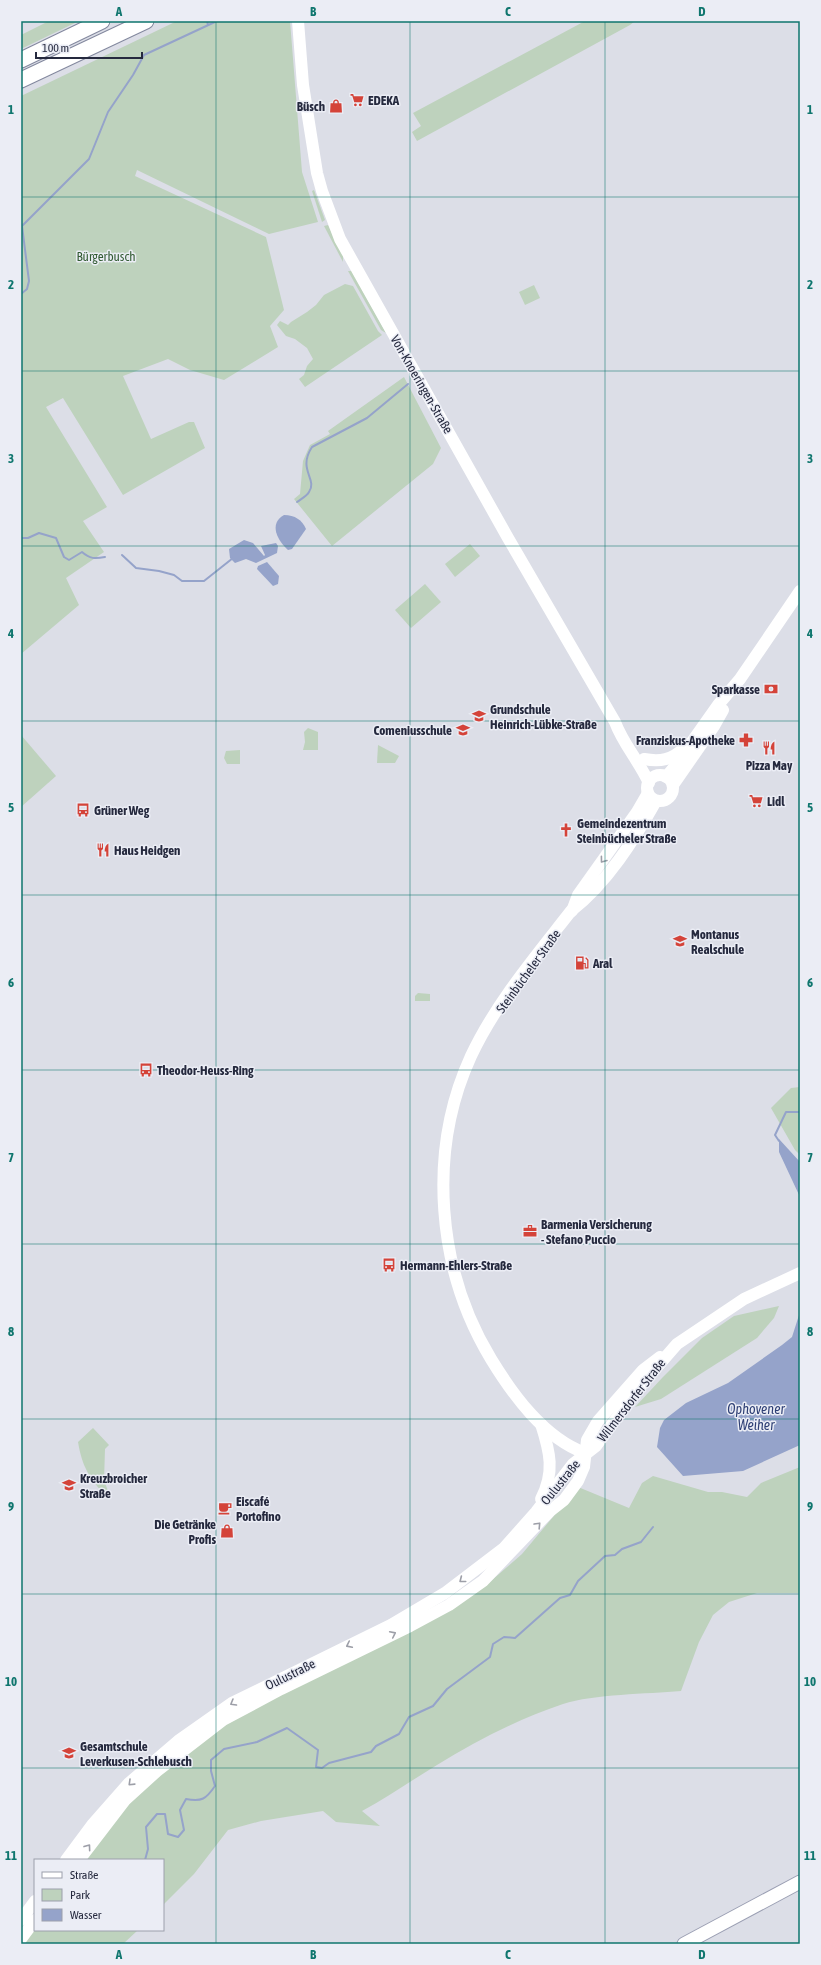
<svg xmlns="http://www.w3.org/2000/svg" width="821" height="1965" font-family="'Asap Condensed',sans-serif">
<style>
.green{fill:#bed2bd}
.water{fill:#95a3ca}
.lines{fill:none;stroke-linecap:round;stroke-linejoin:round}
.stream{stroke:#95a3ca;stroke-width:2}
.primary-casing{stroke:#9b9fb3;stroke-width:15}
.highway-casing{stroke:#83889e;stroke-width:17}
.secondary{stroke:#fff;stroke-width:12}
.primary{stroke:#fff;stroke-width:13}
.highway{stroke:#fff;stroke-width:15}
.oneway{stroke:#9d9fa8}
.grid{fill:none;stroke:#0f766e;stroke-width:1;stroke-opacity:0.55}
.labels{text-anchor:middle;stroke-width:3;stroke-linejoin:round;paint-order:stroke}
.poi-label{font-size:13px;font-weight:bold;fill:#25293e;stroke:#ebedf5;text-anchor:start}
.park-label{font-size:13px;fill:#325b33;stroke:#ebedf5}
.street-label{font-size:13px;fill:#25293e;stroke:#ebedf5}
.water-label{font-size:14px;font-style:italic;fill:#2d3e74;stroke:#ebedf5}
.neatline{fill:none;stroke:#0f766e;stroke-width:1.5}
.grid-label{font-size:13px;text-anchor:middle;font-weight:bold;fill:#0f766e}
</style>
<rect width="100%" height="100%" fill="#dcdee7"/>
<g class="green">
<path d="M49 21H79L21 49V35Z"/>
<path d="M177 21H290L302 172 318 222 269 234 137 170 135 176 266 237 284 310 270 326 278 347 224 380 190 370 168 359 123 376 151 439 189 422H194L205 448 123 495 63 398 46 407 107 507 83 521 104 552 66 578 79 605 21 654V96Z"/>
<path d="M585 21H635L630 25 417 141 412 132 421 126 413 113Z"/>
<path d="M314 190 325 220 322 222 312 191Z"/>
<path d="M328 225 343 255V262L324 226Z"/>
<path d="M348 271H352L386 333 381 330Z"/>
<path d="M345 284 353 286 378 331 382 335 305 387 299 379 304 375 307 366 313 359 307 348 295 339 286 336 277 325 280 321 288 325 291 322 307 312 316 305 324 295Z"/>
<path d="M534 285 540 298 525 305 519 292Z"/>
<path d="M404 377 441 448 433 464 332 546 294 499 300 494 303 461 310 445 330 434 328 431Z"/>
<path d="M470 544 480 556 455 577 445 564Z"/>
<path d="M425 584 441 602 411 628 395 610Z"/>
<path d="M308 728 318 732V750H303L305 742 304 732Z"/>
<path d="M21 735 56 776 21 807Z"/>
<path d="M378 745 399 756 395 763H377Z"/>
<path d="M240 750V764H227L224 758 226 751Z"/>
<path d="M418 993 430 994V1001H415V996Z"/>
<path d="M800 1087V1155L795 1150 771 1108 791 1088Z"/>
<path d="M779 1306 774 1318 757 1338 661 1399 635 1407 663 1377 702 1338 734 1316Z"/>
<path d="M93 1428 109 1445 105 1449 104 1481 109 1493 106 1496C89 1478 82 1466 78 1442Z"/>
<path d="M800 1467V1593H757L729 1602 713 1615 699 1642 681 1691C647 1694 594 1694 563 1704 519 1719 477 1740 437 1765 412 1780 388 1797 362 1811L380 1826 336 1822 323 1811 261 1821 228 1830 194 1874 163 1905V1860H82L125 1808 175 1760 237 1717 484 1587 522 1554 578 1487 629 1508 642 1483 653 1476 708 1492H722L747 1497 761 1483Z"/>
<path d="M35 1930H138L123 1944H22Z"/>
</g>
<g class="water">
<path d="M284 515C295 515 302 520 306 529L292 549 288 550C278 541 268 524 284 515Z"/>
<path d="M244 540 253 543 264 556 265 555 261 546 276 543 278 546 277 553 256 563 246 559 235 563 230 558 229 549Z"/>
<path d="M267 562 279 576 278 584 273 586 257 569 258 566Z"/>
<path d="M779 1139 800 1162V1203V1197L779 1152Z"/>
<path d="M800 1312V1445L743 1471 683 1476 657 1447 660 1428 664 1420 686 1403 728 1383 782 1345 792 1337Z"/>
</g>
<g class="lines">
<g class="stream">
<path d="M207 21 208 25"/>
<path d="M21 294 27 289 29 281 22 226 89 159 108 112 133 75 144 55 217 21"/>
<path d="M297 502C301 499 307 496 309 492 318 479 297 470 312 447L367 418 408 384"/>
<path d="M21 538H28L39 533 56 538 64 557 69 560 82 552C90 559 95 559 105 557"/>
<path d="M122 555 136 568 159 571 174 575 182 581H204L233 558"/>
<path d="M779 1141 775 1135 786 1112H800"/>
<path d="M145 1860 148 1849 146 1827 157 1814H165L168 1834 178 1837 184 1830 180 1810 186 1799C202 1802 206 1799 215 1786L211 1771V1760L224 1749 257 1742 287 1728 318 1750 316 1767 322 1768 329 1763 371 1752 376 1746 399 1734 409 1717 433 1706 447 1689 490 1657 493 1644 504 1637 515 1638 560 1598 570 1595 578 1581 605 1556 615 1555 622 1549 641 1542 653 1527"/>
</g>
<g class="primary-casing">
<path id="primary" d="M684 1944 800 1882"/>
</g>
<g class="highway-casing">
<g id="highway">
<path d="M21 60 102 21"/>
<path d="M21 80 146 21"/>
</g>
</g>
<g class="secondary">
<path d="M298 21 303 85 317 173 322 191 340 239 508 538 615 722C623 744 639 761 649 783"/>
<path d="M644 759C660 762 672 760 684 748"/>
<circle cx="660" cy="788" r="13"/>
<path d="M666 777 672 770 718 705 740 679 800 591"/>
<path d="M673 785 714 726 723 710"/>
<path d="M572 911 578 895 637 812 648 793"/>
<path d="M585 1453C544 1438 513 1395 491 1359 437 1270 427 1152 471 1056 496 1003 535 957 571 911 607 883 634 840 656 801"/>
<path d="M541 1499C555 1472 550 1452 541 1424"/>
<path d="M66 1860 92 1825 129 1783 178 1741 232 1703 391 1625 445 1593 504 1548 536 1512 573 1464 596 1446 637 1390 677 1344 744 1299 800 1273"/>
<path d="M79 1860 125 1800 157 1771 223 1720 281 1689 410 1626 449 1605 483 1581 550 1511 564 1500 578 1481 584 1467 587 1440 598 1421 643 1370 660 1357"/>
<path d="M21 1920 35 1901"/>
<path d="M21 1939 35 1920"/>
</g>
<use href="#primary" class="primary"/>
<use href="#highway" class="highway"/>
</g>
<defs><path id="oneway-chevron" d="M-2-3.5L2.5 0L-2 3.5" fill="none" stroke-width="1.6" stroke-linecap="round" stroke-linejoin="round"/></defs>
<g class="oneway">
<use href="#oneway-chevron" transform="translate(603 860) rotate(127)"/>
<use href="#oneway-chevron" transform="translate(538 1525) rotate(-47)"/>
<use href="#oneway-chevron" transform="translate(462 1580) rotate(142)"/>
<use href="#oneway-chevron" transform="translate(393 1634) rotate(-26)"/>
<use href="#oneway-chevron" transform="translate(349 1645) rotate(154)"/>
<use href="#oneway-chevron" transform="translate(233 1703) rotate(150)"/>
<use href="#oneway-chevron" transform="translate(131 1783) rotate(136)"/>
<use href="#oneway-chevron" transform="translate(88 1847) rotate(-54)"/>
</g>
<path class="grid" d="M216 21V1944M410 21V1944M605 21V1944M21 197H800M21 371H800M21 546H800M21 721H800M21 895H800M21 1070H800M21 1244H800M21 1419H800M21 1594H800M21 1768H800"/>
<defs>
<g id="supermarket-bare" transform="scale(1.08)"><path d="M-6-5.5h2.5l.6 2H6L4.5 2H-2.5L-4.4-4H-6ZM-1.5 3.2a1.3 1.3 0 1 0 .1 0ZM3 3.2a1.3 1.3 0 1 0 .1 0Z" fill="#d44339" stroke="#ebedf5" stroke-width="2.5" paint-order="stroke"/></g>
<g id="shop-bare" transform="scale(1.08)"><path d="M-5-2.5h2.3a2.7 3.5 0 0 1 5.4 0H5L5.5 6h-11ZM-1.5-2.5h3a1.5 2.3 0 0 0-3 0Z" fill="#d44339" stroke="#ebedf5" stroke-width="2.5" paint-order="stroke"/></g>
<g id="bank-bare" transform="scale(1.08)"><path d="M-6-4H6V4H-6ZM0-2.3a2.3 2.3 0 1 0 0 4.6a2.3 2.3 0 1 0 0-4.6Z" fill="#d44339" stroke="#ebedf5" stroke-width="2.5" paint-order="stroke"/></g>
<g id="school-bare" transform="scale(1.08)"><path d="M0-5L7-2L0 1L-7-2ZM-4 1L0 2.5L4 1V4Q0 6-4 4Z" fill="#d44339" stroke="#ebedf5" stroke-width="2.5" paint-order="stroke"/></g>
<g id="pharmacy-bare" transform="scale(1.08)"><path d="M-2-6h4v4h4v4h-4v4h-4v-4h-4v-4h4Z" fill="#d44339" stroke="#ebedf5" stroke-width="2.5" paint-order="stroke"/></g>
<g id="restaurant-bare" transform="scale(1.08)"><path d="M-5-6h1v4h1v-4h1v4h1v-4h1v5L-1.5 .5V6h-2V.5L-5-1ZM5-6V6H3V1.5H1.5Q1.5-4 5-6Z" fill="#d44339" stroke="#ebedf5" stroke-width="2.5" paint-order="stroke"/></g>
<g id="bus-bare" transform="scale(1.08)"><path d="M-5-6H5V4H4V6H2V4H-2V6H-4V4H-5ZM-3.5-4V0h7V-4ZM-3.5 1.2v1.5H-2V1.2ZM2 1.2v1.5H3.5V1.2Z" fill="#d44339" stroke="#ebedf5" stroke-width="2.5" paint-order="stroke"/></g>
<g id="church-bare" transform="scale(1.08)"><path d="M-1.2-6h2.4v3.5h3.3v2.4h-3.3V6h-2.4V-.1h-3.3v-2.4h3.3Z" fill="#d44339" stroke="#ebedf5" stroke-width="2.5" paint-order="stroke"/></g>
<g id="fuel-bare" transform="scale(1.08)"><path d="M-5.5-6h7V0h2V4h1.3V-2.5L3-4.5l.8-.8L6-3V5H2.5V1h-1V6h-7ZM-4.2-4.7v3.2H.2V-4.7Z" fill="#d44339" stroke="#ebedf5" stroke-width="2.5" paint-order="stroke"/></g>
<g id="office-bare" transform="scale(1.08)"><path d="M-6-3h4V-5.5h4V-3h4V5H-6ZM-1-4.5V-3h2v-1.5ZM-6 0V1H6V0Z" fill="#d44339" stroke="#ebedf5" stroke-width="2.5" paint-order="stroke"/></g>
<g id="cafe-bare" transform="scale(1.08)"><path d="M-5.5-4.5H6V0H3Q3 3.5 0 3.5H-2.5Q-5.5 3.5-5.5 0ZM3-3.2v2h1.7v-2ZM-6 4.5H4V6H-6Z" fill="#d44339" stroke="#ebedf5" stroke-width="2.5" paint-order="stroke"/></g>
</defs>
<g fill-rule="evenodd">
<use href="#supermarket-bare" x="357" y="100"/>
<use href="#shop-bare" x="336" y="106"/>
<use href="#bank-bare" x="771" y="689"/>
<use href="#school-bare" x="479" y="716"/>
<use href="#school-bare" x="463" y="730"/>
<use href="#pharmacy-bare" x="746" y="740"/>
<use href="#restaurant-bare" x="769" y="748"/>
<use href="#supermarket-bare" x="756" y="801"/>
<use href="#bus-bare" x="83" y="810"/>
<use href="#church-bare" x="566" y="830"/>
<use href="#restaurant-bare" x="103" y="850"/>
<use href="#school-bare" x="680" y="941"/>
<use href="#fuel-bare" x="582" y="963"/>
<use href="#bus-bare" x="146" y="1070"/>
<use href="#office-bare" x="530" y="1231"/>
<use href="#bus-bare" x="389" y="1265"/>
<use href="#school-bare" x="69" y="1485"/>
<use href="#cafe-bare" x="225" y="1508"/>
<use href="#shop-bare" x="227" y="1531"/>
<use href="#school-bare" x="69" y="1753"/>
</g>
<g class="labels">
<g class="poi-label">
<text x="368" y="105">EDEKA</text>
<text x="325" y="111" text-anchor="end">Büsch</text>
<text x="760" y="694" text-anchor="end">Sparkasse</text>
<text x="490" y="714">Grundschule<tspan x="490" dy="15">Heinrich-Lübke-Straße</tspan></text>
<text x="452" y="735" text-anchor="end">Comeniusschule</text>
<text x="735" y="745" text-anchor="end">Franziskus-Apotheke</text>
<text x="769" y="770" text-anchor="middle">Pizza May</text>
<text x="767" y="806">Lidl</text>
<text x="94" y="815">Grüner Weg</text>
<text x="577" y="828">Gemeindezentrum<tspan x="577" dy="15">Steinbücheler Straße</tspan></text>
<text x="114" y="855">Haus Heidgen</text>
<text x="691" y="939">Montanus<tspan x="691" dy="15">Realschule</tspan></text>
<text x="593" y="968">Aral</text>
<text x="157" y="1075">Theodor-Heuss-Ring</text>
<text x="541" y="1229">Barmenia Versicherung<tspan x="541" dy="15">- Stefano Puccio</tspan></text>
<text x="400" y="1270">Hermann-Ehlers-Straße</text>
<text x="80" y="1483">Kreuzbroicher<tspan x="80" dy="15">Straße</tspan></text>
<text x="236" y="1506">Eiscafé<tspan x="236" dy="15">Portofino</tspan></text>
<text x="216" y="1529" text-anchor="end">Die Getränke<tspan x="216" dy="15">Profis</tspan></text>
<text x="80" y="1751">Gesamtschule<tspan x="80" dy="15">Leverkusen-Schlebusch</tspan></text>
</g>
<g class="park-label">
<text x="106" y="261">Bürgerbusch</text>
</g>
<g class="street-label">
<text transform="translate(422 384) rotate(60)" y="5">Von-Knoeringen-Straße</text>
<text transform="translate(528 971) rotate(-54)" y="5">Steinbücheler Straße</text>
<text transform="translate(631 1400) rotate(-52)" y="5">Wilmersdorfer Straße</text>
<text transform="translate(560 1482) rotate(-51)" y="5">Oulustraße</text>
<text transform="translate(290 1674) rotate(-26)" y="5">Oulustraße</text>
</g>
<g class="water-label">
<text x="756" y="1414">Ophovener<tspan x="756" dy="16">Weiher</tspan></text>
</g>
</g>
<rect width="821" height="1965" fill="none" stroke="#ebedf5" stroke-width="44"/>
<rect x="34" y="1859" width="130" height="72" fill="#ebedf5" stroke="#9c9fac"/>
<rect x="42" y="1872" width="20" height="6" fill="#ffffff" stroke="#9c9fac"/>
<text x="70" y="1879" font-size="12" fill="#25293e">Straße</text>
<rect x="42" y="1889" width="20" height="12" fill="#bed2bd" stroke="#9c9fac"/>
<text x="70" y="1899" font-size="12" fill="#25293e">Park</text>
<rect x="42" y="1909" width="20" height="12" fill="#95a3ca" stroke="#9c9fac"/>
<text x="70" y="1919" font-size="12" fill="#25293e">Wasser</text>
<path d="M36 52v6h106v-6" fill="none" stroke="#25293e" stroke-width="2"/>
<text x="42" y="52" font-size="12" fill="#25293e" stroke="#ebedf5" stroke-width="3" paint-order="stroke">100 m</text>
<rect x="22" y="22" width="777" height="1921" class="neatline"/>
<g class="grid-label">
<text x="119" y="16">A</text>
<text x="313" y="16">B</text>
<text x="508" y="16">C</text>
<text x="702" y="16">D</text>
<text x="11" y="114">1</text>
<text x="810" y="114">1</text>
<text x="11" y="289">2</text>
<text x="810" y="289">2</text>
<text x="11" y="463">3</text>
<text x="810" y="463">3</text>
<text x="11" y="638">4</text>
<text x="810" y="638">4</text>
<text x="11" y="812">5</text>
<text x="810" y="812">5</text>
<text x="11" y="987">6</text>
<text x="810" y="987">6</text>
<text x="11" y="1162">7</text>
<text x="810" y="1162">7</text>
<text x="11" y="1336">8</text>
<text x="810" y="1336">8</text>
<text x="11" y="1511">9</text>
<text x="810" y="1511">9</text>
<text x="11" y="1686">10</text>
<text x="810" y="1686">10</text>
<text x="11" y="1860">11</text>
<text x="810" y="1860">11</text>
<text x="119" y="1959">A</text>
<text x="313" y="1959">B</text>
<text x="508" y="1959">C</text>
<text x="702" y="1959">D</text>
</g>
</svg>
